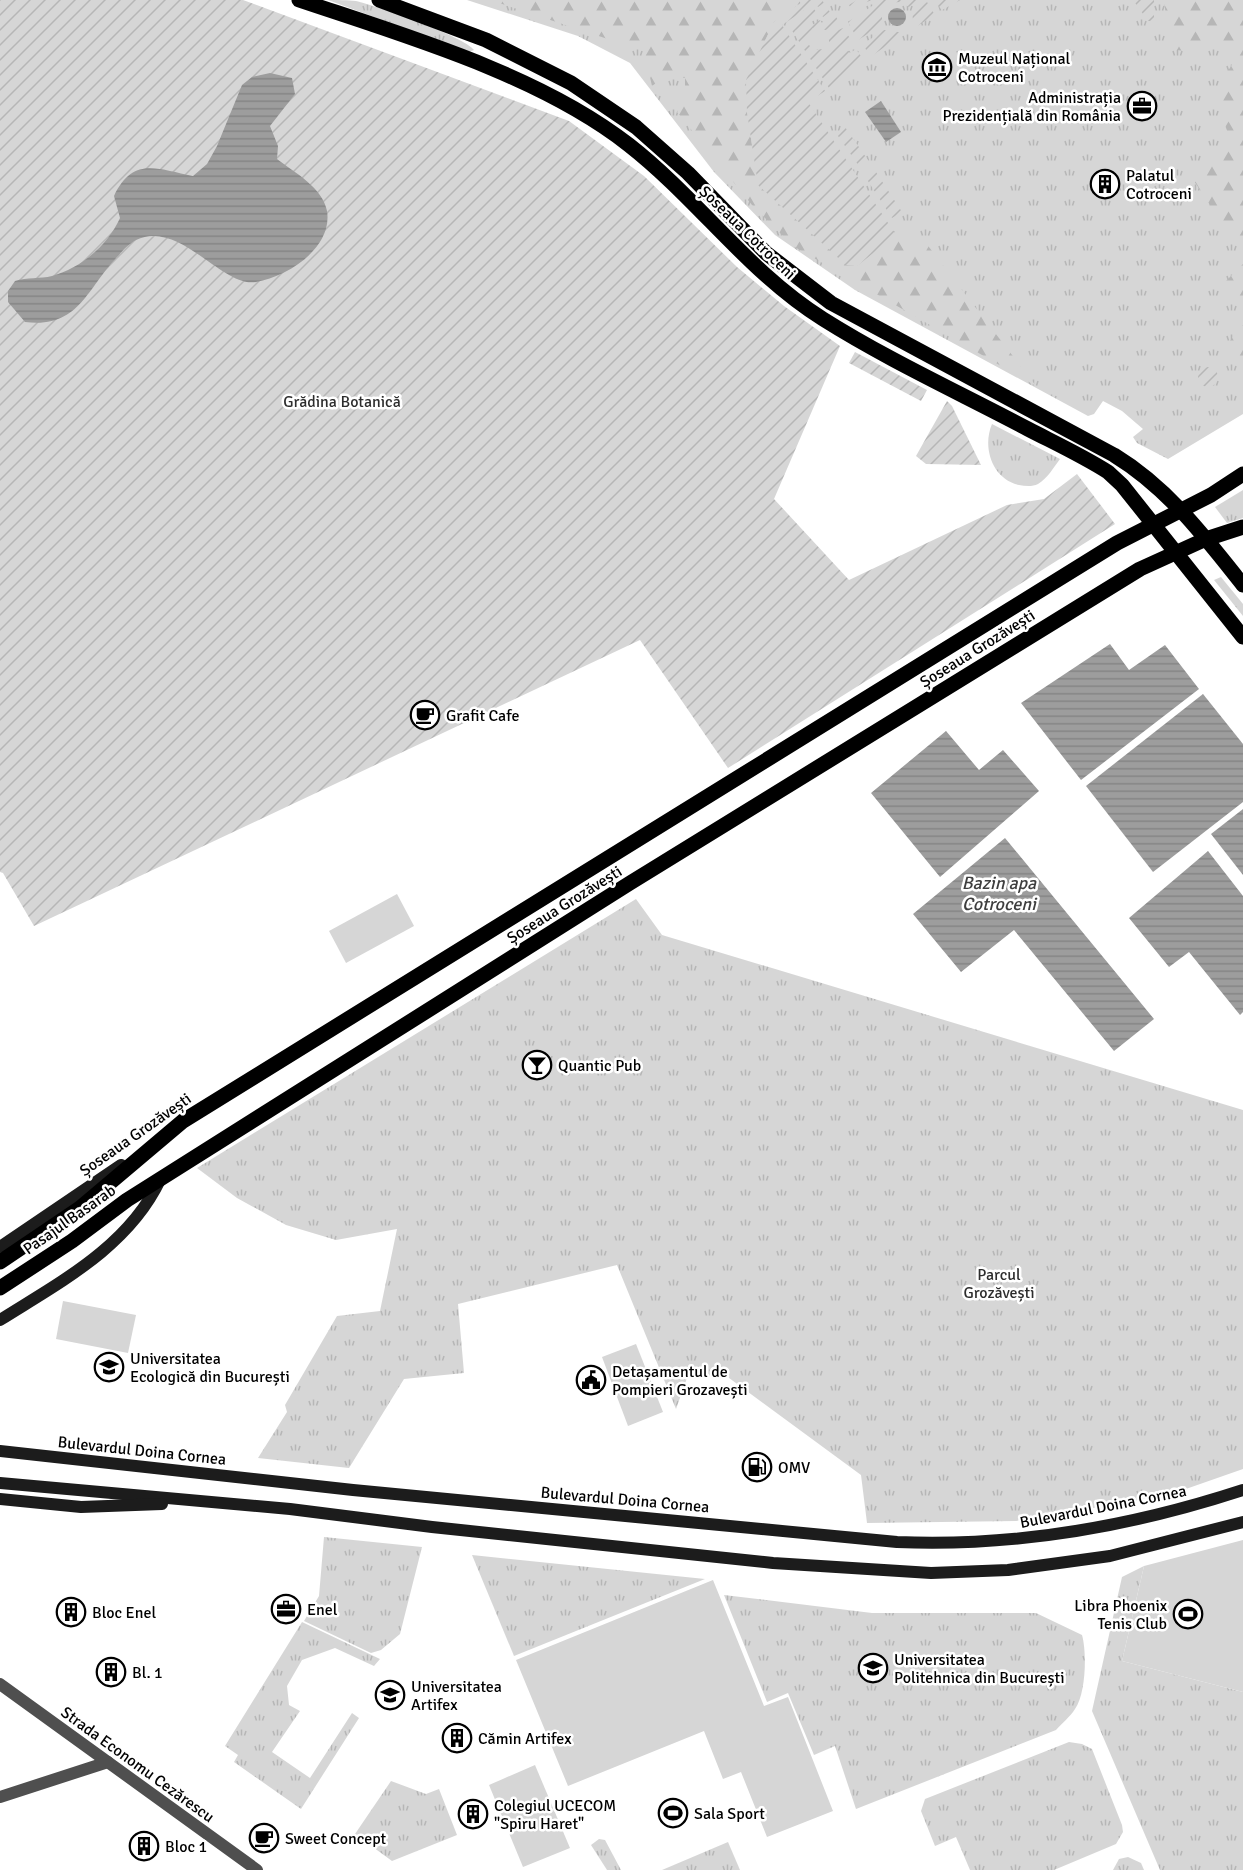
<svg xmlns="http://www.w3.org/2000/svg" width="1243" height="1870" font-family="Signika,sans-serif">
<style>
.grass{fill:url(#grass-tufts)}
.forest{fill:url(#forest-firs)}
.garden{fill:url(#garden-furrows)}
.pitch{fill:#d6d6d6}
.water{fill:url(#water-rules)}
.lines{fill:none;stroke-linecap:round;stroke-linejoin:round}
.minor{stroke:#4f4f4f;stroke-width:12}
.secondary{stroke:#1c1c1c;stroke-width:12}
.primary{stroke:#000;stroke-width:15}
.labels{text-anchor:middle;stroke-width:5;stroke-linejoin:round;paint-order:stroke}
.poi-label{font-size:16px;fill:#000;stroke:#fff;text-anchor:start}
.street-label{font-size:16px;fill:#000;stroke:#fff}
.park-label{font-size:16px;fill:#2d2d2d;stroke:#fff}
.water-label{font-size:18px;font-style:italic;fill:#3e3e3e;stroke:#fff}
</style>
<defs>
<pattern id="grass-tufts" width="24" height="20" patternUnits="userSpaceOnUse" patternTransform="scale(1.5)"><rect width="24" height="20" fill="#d6d6d6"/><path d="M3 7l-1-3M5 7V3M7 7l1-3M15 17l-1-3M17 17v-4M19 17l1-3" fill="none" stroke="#b6b6b6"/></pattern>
<pattern id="forest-firs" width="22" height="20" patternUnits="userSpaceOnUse" patternTransform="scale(1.5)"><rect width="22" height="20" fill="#d6d6d6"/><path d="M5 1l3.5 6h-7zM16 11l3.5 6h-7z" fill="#b6b6b6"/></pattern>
<pattern id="garden-furrows" width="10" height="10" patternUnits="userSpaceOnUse" patternTransform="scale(1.5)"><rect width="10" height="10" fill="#d6d6d6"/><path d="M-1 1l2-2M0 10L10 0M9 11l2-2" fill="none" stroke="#b6b6b6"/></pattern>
<pattern id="water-rules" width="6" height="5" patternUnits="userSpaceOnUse" patternTransform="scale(1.5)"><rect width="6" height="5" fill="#9d9d9d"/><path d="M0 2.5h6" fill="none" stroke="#858585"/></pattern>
</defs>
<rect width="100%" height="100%" fill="#fff"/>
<g class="grass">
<path d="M328 0C337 0 348 0 356 1 377 6 463 36 474 50L469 52Z"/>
<path d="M467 0H1243V414L1168 459 1137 443 1133 437 1143 429 1122 411 1103 401 1094 414 1088 416 855 290 775 235 714 172 630 63 578 36Z"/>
<path d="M992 424 1060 459C1054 467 1047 479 1038 484 1032 487 1025 486 1019 485 992 479 982 447 992 424Z"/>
<path d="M1243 490V518L1227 523 1215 507Z"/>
<path d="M1221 577 1243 604V616L1214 580Z"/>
<path d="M636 899 662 935 1243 1110V1469L1183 1490 1135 1501 1016 1521 867 1523 861 1475 725 1375 687 1378 676 1409 617 1265 458 1304 464 1373 404 1379 349 1468 258 1458 287 1412 285 1405 337 1316 380 1311 397 1229 336 1240 286 1225 237 1198 197 1168Z"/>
<path d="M324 1537 422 1547 400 1634 381 1650 371 1653 304 1621 319 1596Z"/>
<path d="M472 1555 705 1579 514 1656Z"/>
<path d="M1144 1566 1122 1661 1243 1692V1870H1160L1092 1711 1122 1577Z"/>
<path d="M724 1595 872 1613H1036L1082 1635C1087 1652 1086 1694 1075 1709 1070 1717 1062 1723 1056 1730L856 1809 835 1746 814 1755 788 1693 767 1702Z"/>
<path d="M302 1622 380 1659 374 1666 335 1648 302 1660 287 1686 289 1705 300 1711 272 1752 310 1778 352 1713 359 1718 301 1809 234 1762 238 1755 225 1746Z"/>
<path d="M1069 1742 1082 1744 1092 1749 1122 1825 1123 1832 1116 1844 1054 1870H970L956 1837 935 1846 921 1811 925 1799Z"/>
<path d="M391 1781 426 1794 439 1789 457 1835 392 1861 355 1834Z"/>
<path d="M599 1839 605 1840 621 1870H607L591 1845Z"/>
<path d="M728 1842 740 1870H662Z"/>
<path d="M1128 1857 1141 1863 1144 1870H1113L1119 1859Z"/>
</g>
<g class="forest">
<path d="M490 0H805L774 22 746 80 747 112 758 185 857 266 896 235 922 238 1036 386 793 246 752 205 677 112 685 103V78L664 77 652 86 644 51Z"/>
<path d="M1164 0H1243V254L1194 181 1232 143 1213 95 1233 63 1229 50 1218 42 1184 51 1170 49Z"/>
<path d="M1243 264V312H1242L1222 285Z"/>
<path d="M1243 325V374L1230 349 1229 342Z"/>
</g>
<g class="garden">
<path d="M0 0H243L569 121 644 176 737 267 784 306 840 346 774 499 849 580 1007 505 1044 499 1077 474 1115 524 728 768 640 640 34 926 3 873 0 872Z"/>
<path d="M805 0H822L824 3 818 7 815 3 782 25 825 91 808 102 896 235 857 266 846 265 758 185 747 112 746 80 774 22Z"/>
<path d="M857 0H872L864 3 843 19 842 16 852 10 849 5Z"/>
<path d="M881 0H919L909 7 899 2 889 3 882 13V25L858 40 848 22Z"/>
<path d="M933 0H960L942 10Z"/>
<path d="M1133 0H1154V21H1148Z"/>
<path d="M927 2 935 15 909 31 913 20 912 11Z"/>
<path d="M826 7 830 12 823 17 821 14 795 31 797 35 820 20 822 23 835 15 839 22 826 30 813 28 807 35 808 44 814 50 823 49 829 43V34L843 28 854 44 847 49 850 53 856 49 865 62 829 88 789 26 814 9 817 13Z"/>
<path d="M884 30 905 33 870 57 863 44Z"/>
<path d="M845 127 870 163 861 169 836 133Z"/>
<path d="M876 172 902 212 892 218 866 178Z"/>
<path d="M855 352 927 390 921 401 849 363Z"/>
<circle cx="1208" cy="377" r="10"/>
<path d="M947 401 952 406 981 465 926 464 916 456Z"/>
</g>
<g class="pitch">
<path d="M397 894 414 926 346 963 329 931Z"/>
<path d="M63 1301 136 1315 128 1353 56 1339Z"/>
<path d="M636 1344 663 1412 628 1426 602 1357Z"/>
<path d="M1243 1540V1692L1122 1661 1144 1566Z"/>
<path d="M713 1580 764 1706 788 1697 833 1811 767 1837 741 1772 723 1779 704 1731 568 1786 516 1660Z"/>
<path d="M535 1765 570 1848 523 1867 489 1785Z"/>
</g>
<g class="water">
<circle cx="897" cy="17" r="9"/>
<path d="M270 73 292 78 295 94 270 126 278 146 277 159C294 172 323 188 327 211 333 248 287 277 256 282 222 288 180 219 136 240 130 243 123 250 119 255 87 287 80 329 25 322L8 302V291L15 281C27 277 40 279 52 276 81 268 108 245 120 218L114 196C133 156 157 169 193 176L207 164 217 146 242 85 252 77Z"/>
<path d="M881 101 901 132 886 142 865 112Z"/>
<path d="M1110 644 1129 670 1165 645 1199 689 1081 780 1021 703Z"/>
<path d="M1203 694 1243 744V802L1153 872 1086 786Z"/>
<path d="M946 731 979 770 1003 750 1039 791 940 877 871 793Z"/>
<path d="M1243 809V875L1211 834Z"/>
<path d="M1005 838 1154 1019 1114 1051 1014 930 961 972 913 914Z"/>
<path d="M1208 851 1243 896V1012L1240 1015 1189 952 1169 967 1129 918Z"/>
</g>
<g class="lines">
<g class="minor">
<path d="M0 1684 257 1870"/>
<path d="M0 1797 108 1762"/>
</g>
<g class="secondary">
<path d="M0 1247 121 1165"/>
<path d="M0 1320C60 1282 128 1247 160 1180"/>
<path d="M0 1451 353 1490 897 1542C1016 1547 1130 1527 1243 1490"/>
<path d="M0 1483 290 1509 432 1527 773 1563 931 1573 1008 1570 1110 1556 1243 1522"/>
<path d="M0 1499 81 1507 162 1504"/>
</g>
<g class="primary">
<path d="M299 0C406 36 540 75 629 145 698 199 748 272 823 319 888 360 960 393 1028 429 1055 443 1083 456 1108 472L1122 485 1243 637"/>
<path d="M379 0 486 40 571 83 636 127 688 173 766 253 831 303 1114 455C1168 488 1204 536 1243 585"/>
<path d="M0 1262 80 1208 183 1121 1117 543 1211 495 1243 474"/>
<path d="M0 1288 72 1241 127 1200 630 883 1140 569 1206 539 1243 527"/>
</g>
</g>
<defs>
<g id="museum-ring" transform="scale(1.5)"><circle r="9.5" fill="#fff" stroke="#000" stroke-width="1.5"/><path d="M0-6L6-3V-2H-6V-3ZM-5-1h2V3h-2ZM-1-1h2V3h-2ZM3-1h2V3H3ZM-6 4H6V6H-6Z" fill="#000"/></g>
<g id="office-ring" transform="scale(1.5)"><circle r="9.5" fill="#fff" stroke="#000" stroke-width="1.5"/><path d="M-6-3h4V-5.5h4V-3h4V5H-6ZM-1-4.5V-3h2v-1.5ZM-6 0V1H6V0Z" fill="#000"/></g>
<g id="building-ring" transform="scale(1.5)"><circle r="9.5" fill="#fff" stroke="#000" stroke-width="1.5"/><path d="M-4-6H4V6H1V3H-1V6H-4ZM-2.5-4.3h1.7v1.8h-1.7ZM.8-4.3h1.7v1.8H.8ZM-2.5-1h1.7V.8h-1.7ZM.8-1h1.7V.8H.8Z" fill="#000"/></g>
<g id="cafe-ring" transform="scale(1.5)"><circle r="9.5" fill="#fff" stroke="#000" stroke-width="1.5"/><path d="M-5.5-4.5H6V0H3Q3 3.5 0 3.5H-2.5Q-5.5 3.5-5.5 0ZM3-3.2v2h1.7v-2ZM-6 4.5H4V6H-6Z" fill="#000"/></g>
<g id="bar-ring" transform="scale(1.5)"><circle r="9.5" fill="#fff" stroke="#000" stroke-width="1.5"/><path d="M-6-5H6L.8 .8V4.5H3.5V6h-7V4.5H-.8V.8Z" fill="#000"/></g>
<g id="university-ring" transform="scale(1.5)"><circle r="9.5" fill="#fff" stroke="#000" stroke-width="1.5"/><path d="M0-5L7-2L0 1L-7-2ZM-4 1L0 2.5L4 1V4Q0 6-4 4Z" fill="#000"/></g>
<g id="civic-ring" transform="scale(1.5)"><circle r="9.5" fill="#fff" stroke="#000" stroke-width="1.5"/><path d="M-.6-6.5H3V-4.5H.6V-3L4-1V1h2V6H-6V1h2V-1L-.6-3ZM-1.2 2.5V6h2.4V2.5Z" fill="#000"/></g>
<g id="fuel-ring" transform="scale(1.5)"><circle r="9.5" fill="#fff" stroke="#000" stroke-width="1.5"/><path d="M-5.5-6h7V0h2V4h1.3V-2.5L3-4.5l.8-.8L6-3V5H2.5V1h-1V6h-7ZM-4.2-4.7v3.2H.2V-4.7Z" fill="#000"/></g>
<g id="stadium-ring" transform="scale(1.5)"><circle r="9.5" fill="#fff" stroke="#000" stroke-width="1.5"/><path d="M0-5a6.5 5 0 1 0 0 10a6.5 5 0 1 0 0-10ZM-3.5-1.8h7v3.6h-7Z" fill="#000"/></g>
</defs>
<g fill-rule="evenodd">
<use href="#museum-ring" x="937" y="67"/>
<use href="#office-ring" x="1142" y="106"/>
<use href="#building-ring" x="1105" y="184"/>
<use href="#cafe-ring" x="425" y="715"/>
<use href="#bar-ring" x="537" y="1065"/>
<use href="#university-ring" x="109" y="1367"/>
<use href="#civic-ring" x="591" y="1380"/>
<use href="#fuel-ring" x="757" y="1467"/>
<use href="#office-ring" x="286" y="1609"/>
<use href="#building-ring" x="71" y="1612"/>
<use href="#stadium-ring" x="1188" y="1614"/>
<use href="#university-ring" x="873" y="1668"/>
<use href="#building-ring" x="111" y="1672"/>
<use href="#university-ring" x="390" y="1695"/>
<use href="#building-ring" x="457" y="1738"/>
<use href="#stadium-ring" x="673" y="1813"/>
<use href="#building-ring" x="473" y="1814"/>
<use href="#cafe-ring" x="264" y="1838"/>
<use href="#building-ring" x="144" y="1846"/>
</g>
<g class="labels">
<g class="poi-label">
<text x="958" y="64">Muzeul Național<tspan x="958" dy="18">Cotroceni</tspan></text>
<text x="1121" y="103" text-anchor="end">Administrația<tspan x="1121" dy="18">Prezidențială din România</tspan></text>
<text x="1126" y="181">Palatul<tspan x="1126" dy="18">Cotroceni</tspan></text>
<text x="446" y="721">Grafit Cafe</text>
<text x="558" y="1071">Quantic Pub</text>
<text x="130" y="1364">Universitatea<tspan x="130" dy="18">Ecologică din București</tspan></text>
<text x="612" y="1377">Detașamentul de<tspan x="612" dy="18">Pompieri Grozavești</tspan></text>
<text x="778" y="1473">OMV</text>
<text x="1167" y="1611" text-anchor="end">Libra Phoenix<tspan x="1167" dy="18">Tenis Club</tspan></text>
<text x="307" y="1615">Enel</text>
<text x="92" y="1618">Bloc Enel</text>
<text x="894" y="1665">Universitatea<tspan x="894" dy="18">Politehnica din București</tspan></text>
<text x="132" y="1678">Bl. 1</text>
<text x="411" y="1692">Universitatea<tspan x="411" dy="18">Artifex</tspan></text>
<text x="478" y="1744">Cămin Artifex</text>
<text x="494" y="1811">Colegiul UCECOM<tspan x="494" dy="18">"Spiru Haret"</tspan></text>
<text x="694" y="1819">Sala Sport</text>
<text x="285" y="1844">Sweet Concept</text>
<text x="165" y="1852">Bloc 1</text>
</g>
<g class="street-label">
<text transform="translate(748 232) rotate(44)" y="6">Șoseaua Cotroceni</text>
<text transform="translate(977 648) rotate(-32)" y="6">Șoseaua Grozăvești</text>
<text transform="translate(564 904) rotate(-32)" y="6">Șoseaua Grozăvești</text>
<text transform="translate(135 1134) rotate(-35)" y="6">Șoseaua Grozăvești</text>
<text transform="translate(69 1219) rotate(-35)" y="6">Pasajul Basarab</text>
<text transform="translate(142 1450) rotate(6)" y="6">Bulevardul Doina Cornea</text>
<text transform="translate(625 1499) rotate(5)" y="6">Bulevardul Doina Cornea</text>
<text transform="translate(1103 1506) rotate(-11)" y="6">Bulevardul Doina Cornea</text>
<text transform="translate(138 1764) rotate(36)" y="6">Strada Economu Cezărescu</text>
</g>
<g class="park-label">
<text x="342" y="407">Grădina Botanică</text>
<text x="999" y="1280">Parcul<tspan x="999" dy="18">Grozăvești</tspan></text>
</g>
<g class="water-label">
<text x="999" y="889">Bazin apa<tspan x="999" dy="21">Cotroceni</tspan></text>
</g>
</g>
</svg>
